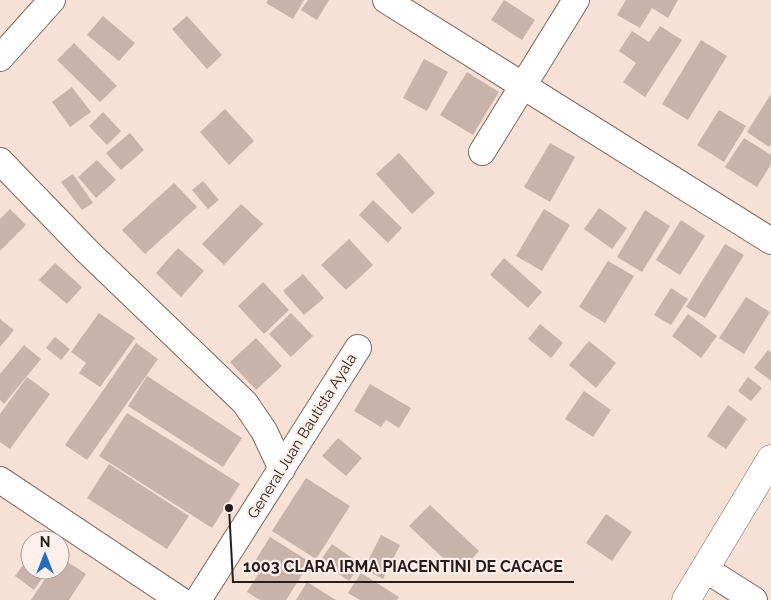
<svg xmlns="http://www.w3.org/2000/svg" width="771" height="600" font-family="Raleway,sans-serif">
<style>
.building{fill:#c8b2a9}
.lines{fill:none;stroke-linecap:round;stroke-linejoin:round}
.minor-casing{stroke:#7b675f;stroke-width:28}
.tertiary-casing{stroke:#7b675f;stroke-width:29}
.minor{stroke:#fff;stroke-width:26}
.tertiary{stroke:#fff;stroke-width:28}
.labels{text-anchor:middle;stroke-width:4.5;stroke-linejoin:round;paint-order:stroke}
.street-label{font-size:15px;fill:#251d1a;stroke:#fdefea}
.leader{fill:none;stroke:#251d1a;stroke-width:2}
.callout-dot{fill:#251d1a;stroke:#fdefea;stroke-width:2}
.callout-label{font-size:16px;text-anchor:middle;font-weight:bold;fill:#251d1a;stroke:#fdefea;stroke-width:4.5;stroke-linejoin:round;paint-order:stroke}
</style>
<rect width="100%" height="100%" fill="#f7e0d6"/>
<g class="building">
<path d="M268 0H304L293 19 266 3Z"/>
<path d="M308 0H329L317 20 301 10Z"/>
<path d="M504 0 535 20 522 40 491 20Z"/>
<path d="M626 0H678L668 18 652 8 640 28 617 15Z"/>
<path d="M103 16 135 43 119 61 87 35Z"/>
<path d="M187 16 222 55 207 69 172 29Z"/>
<path d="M660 26 682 40 645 97 623 82 636 63 619 51 632 31 649 42Z"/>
<path d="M701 40 727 56 688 120 662 104Z"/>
<path d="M74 43 117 86 100 102 57 60Z"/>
<path d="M424 59 448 72 427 111 403 98Z"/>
<path d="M467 72 499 92 473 135 440 115Z"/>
<path d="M72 87 91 112 70 127 52 102Z"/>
<path d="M771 94V144L769 147 747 132Z"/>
<path d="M225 109 254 141 229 165 200 132Z"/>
<path d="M719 110 746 126 724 162 697 145Z"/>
<path d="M103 112 121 131 107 145 89 126Z"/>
<path d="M130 133 144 150 121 170 106 153Z"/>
<path d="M744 138 771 155V164L757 187 725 167Z"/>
<path d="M550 143 575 157 550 202 524 187Z"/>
<path d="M399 153 435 193 412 214 376 174Z"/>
<path d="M97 160 116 180 96 198 78 177Z"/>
<path d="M73 174 93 203 82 210 61 182Z"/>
<path d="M203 181 219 200 208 209 192 190Z"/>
<path d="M174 183 197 207 145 254 122 230Z"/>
<path d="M373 200 402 228 388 243 359 215Z"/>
<path d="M241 204 263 224 224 265 202 244Z"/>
<path d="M599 208 627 228 612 249 584 229Z"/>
<path d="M10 209 26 225 0 251V219Z"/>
<path d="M544 209 570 225 542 271 516 256Z"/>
<path d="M645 210 670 226 642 272 617 257Z"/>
<path d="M681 220 705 236 680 275 656 260Z"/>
<path d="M349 239 373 265 346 290 321 265Z"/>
<path d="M725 244 744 255 705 318 686 307Z"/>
<path d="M178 248 204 271 181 297 156 273Z"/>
<path d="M504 258 542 292 528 308 490 275Z"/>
<path d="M608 261 634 276 605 323 579 307Z"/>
<path d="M55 263 82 287 67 304 39 280Z"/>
<path d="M303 274 324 298 304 315 283 291Z"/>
<path d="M263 282 289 310 264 334 238 306Z"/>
<path d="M671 288 688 299 671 325 654 315Z"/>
<path d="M746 297 770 312 744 354 719 338Z"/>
<path d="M99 313 135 338 100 387 79 373 86 363 71 352Z"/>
<path d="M291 313 313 336 291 357 269 334Z"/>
<path d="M688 314 717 336 701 358 672 336Z"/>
<path d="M0 319 14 330 0 347Z"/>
<path d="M540 324 563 343 551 358 528 339Z"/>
<path d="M55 337 70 349 61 360 46 348Z"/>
<path d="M256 338 282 366 256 390 230 362Z"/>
<path d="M589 341 616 363 596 388 569 365Z"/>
<path d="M136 343 158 359 87 460 65 445Z"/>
<path d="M24 345 41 359 4 404 0 400V374Z"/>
<path d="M768 350 771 353V381L754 368Z"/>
<path d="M147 376 242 438 223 467 128 406Z"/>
<path d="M27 377 50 394 10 449 0 442V414Z"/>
<path d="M748 377 762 388 751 401 738 391Z"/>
<path d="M370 384 411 408 399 428 386 420 381 427 354 411Z"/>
<path d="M584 391 611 410 593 437 565 419Z"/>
<path d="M728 405 747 419 726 449 707 436Z"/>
<path d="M127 413 240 484 212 528 99 456Z"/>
<path d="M338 438 362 458 346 476 322 456Z"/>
<path d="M109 464 189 516 167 549 87 498Z"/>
<path d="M306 478 350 506 316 559 272 531Z"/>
<path d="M430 505 479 551 459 573 409 526Z"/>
<path d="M606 514 632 532 612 561 586 543Z"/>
<path d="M381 535 400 545 383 579 364 569Z"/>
<path d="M270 537 310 562 286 600H260L247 592 263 566 255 561Z"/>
<path d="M332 544 361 564 349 581 320 561Z"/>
<path d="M60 557 86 574 69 600H31L51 570H60Z"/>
<path d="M26 561 30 563V570H39L45 574 34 590 15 576Z"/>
<path d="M361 573 399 597 397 600H360L348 593Z"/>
<path d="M307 582 336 600H296Z"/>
</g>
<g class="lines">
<g class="minor-casing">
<g id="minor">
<path d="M386 0 771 241"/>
<path d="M0 58 52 0"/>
<path d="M482 152 576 0"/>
<path d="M0 161 88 252 245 403 264 431 282 469"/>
<path d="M0 480 180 600"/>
<path d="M705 569 754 600"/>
<path d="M198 600 358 348"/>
</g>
</g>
<g class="tertiary-casing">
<path id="tertiary" d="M686 600 771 459"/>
</g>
<use href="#minor" class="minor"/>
<use href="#tertiary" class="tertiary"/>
</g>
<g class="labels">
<g class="street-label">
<text transform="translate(302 436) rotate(-58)" y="5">General Juan Bautista Ayala</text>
</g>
</g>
<path class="leader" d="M229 508L233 582H574"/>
<circle class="callout-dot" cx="229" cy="508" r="5"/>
<g class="callout-label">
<text x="403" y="572">1003 CLARA IRMA PIACENTINI DE CACACE</text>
</g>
<g transform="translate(45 555)"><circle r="24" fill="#fdefea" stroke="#a79b97"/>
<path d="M0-4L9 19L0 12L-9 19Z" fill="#236fbe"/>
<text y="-8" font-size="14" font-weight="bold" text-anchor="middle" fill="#251d1a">N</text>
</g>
</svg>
